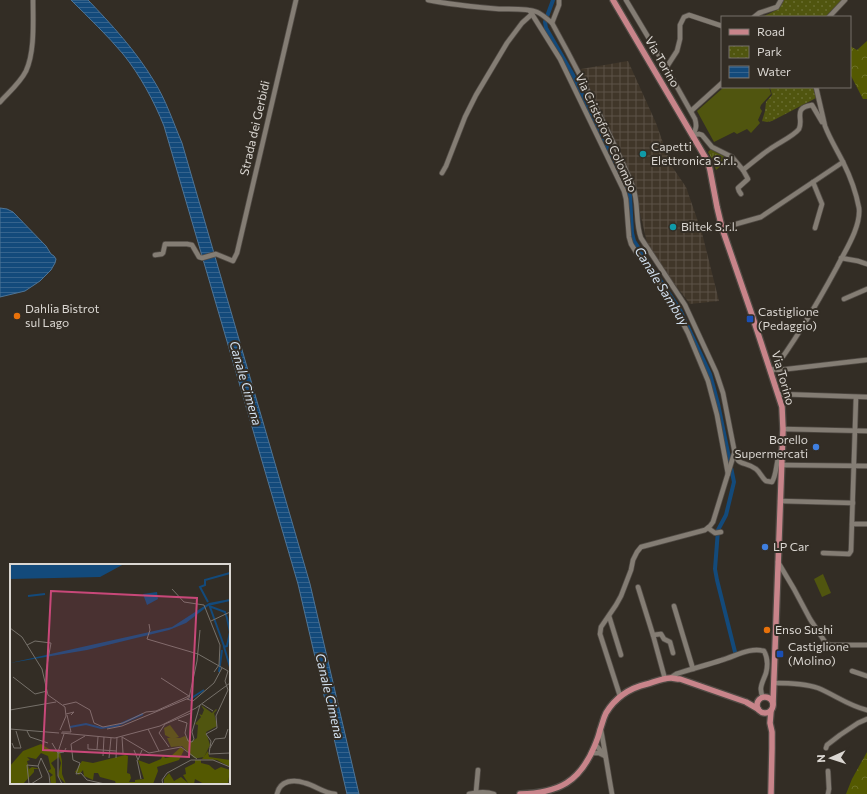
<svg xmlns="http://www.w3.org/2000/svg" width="867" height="794" font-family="Commissioner,sans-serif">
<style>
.industrial{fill:url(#industrial-grid)}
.grass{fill:url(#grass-tufts)}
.forest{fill:url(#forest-crowns)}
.park{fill:url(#park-dots)}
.pitch{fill:#50550f}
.water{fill:url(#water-rules);stroke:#4f7495}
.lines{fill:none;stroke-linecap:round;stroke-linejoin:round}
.canal{stroke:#134a7b;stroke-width:4}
.minor-casing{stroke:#514b45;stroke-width:6}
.major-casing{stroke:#514b45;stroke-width:8}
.minor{stroke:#847d74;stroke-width:4.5}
.major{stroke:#c8848a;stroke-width:5.5}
.culture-dot{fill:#0f9aa8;stroke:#332d25;stroke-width:1.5}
.food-dot{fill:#e8710a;stroke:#332d25;stroke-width:1.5}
.transit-dot{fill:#1a4fb4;stroke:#332d25;stroke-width:1.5}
.shop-dot{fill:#3f7fe0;stroke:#332d25;stroke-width:1.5}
.labels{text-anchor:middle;stroke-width:4;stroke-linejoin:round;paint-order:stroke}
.street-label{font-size:12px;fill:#dbd7d2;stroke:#332d25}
.poi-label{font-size:12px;fill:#dbd7d2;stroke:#332d25;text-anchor:start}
.water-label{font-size:13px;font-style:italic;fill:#d1dfee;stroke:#332d25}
.inset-river{fill:none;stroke:#134a7b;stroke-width:2}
.inset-road{fill:none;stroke:#76716a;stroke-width:1}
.view{fill:#c84879;fill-opacity:0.15;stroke:#c84879;stroke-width:2}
.inset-edge{fill:none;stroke:#dbd7d2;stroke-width:2}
</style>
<defs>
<pattern id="industrial-grid" width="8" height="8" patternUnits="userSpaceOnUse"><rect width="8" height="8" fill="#403629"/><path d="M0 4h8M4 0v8" fill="none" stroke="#5b5247"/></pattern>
<pattern id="grass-tufts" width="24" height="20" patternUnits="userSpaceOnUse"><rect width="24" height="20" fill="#50550f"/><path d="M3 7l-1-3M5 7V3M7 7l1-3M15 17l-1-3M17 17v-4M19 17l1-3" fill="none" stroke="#696d31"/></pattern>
<pattern id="forest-crowns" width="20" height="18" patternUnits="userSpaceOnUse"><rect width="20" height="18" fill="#545901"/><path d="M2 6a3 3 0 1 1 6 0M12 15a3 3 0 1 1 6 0" fill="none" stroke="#6c7025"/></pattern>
<pattern id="park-dots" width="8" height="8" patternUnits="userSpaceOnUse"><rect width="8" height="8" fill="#50550f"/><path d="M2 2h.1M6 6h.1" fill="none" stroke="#696d31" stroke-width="1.8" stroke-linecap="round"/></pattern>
<pattern id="water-rules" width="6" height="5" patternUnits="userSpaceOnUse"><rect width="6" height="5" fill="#134a7b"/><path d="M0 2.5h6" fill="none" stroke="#35638d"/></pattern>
</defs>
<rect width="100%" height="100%" fill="#332d25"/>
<path class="industrial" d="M628 61 656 123 671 165 686 187 702 233 719 301 690 304 649 251 637 200 581 69Z"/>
<path class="grass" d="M711 149 722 155 728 160 716 170 713 161 708 152Z"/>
<g class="forest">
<path d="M867 41V99H863L850 74V46L857 50Z"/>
<path d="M867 752V794H846L852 779Z"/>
</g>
<g class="park">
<path d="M783 0H843L826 17H762C772 12 779 11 783 0Z"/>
<path d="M770 87H813L816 98 772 121 767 122 762 121 765 111 766 102 772 95Z"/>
</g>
<g class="pitch">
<path d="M724 87H769L771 94 761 105 760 108 762 111 758 120 760 123 751 133 747 129 737 134 734 132 714 142 697 111Z"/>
<path d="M823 574 831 593 822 597 814 579Z"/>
</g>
<g class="water">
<path d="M71 0H88C112 25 136 51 154 81 166 100 173 122 182 143L310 584 359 794H347L298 584 164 126C154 101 140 75 123 54 107 35 89 18 71 0Z"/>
<path d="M0 208 7 209 13 212 46 246 51 254 54 256 56 259 55 263 51 270 40 281 25 291 0 297Z"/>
</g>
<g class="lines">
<path class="canal" d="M553 0 545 22 546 28 573 75 617 169 628 190 630 196 632 233 634 241 680 310 710 374 718 404 734 482 726 515 718 530 715 569 717 580 735 652"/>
<g class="minor-casing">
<g id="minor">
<path d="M428 0C452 5 475 7 499 9 510 9 527 8 537 12 542 14 547 19 552 23 573 61 593 100 612 140 619 155 627 171 633 187 639 204 635 222 641 238L685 305 716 372 723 393 734 449C737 468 744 460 756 469 760 472 762 478 766 481L772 482C778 472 775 459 782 449"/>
<path d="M626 0 663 62 695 119C697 126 696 129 693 135"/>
<path d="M530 11 560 59 624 191 626 199 629 237 631 244 636 252 661 286 673 304 688 333 708 381 717 415 728 474"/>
<path d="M754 17 759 13 777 7 781 0"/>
<path d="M829 17 845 0"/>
<path d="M552 23 559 5V0"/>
<path d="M666 68 677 51 680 39V25L684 17 689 15 722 26"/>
<path d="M0 102C9 92 20 83 26 71 35 51 33 22 33 0"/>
<path d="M691 111 722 83"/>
<path d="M693 135 699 134 702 135 712 147 732 157 743 170C752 163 761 155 770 149 778 143 794 136 799 129 804 119 792 108 812 105L822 122"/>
<path d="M442 173 446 166 465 117 476 95 507 43 522 23 532 14"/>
<path d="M813 182 822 204 815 228"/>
<path d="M741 194 739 191 738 188 748 179 743 170"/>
<path d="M722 228 761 217 843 162"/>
<path d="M155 255 162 254 163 253 165 244H187L192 245 199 257 202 258 216 254 233 261 237 253 296 0"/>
<path d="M841 258 858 261 867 264"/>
<path d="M844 299 867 289"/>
<path d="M774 369 779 370 866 360"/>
<path d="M771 373C796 340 817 304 837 267 845 251 861 227 859 208 856 192 850 176 843 162 837 150 830 139 825 126L816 87"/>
<path d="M778 394 867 397"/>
<path d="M783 429 867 431"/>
<path d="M781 465 867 466"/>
<path d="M780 501 853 503"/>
<path d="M852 524H867"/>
<path d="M708 528 715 533 721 532"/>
<path d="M823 553 849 554 851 551 856 397"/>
<path d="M778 562 794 589 810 619 825 642 830 645H867"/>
<path d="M638 587 653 635"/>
<path d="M674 606 693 669"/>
<path d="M609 616 621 655"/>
<path d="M852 671 867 676"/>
<path d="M670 678 676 674C691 669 707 665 722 660 736 656 750 647 764 651 768 658 768 665 766 673 763 682 758 688 763 697"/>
<path d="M665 679 653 635 661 634 664 639 670 642 673 653"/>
<path d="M774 683C786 683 807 684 818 688 835 695 849 706 867 710"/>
<path d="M620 696 600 634 601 627 616 605 621 596 631 570 633 560 637 552 641 547 705 530 710 526 713 522 734 454"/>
<path d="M601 730C605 751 608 772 612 794"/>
<path d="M595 744 604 755"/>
<path d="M826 748 827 745 840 735 858 723 867 719"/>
<path d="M591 753H599L605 756"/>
<path d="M476 792 478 770"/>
<path d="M277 794C280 780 294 779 305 783 316 786 324 793 335 794"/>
<path d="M469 794C477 792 486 791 494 794"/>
<path d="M828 794 829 789 828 771"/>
</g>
</g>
<g class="major-casing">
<g id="major">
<path d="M613 0 708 162 710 170 717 207 722 228 752 315 782 407 783 429 773 704"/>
<circle cx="765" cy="705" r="8"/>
<path d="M520 794C559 793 580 782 595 745 597 740 599 735 600 730 602 725 603 719 606 713 615 698 630 688 647 684 654 682 663 678 671 678 673 678 677 679 680 679L746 702 758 709"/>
<path d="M771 794 772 748V732L770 723 771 711"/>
</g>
</g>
<use href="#minor" class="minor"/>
<use href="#major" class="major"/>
</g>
<g class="culture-dot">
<circle cx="643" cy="154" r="4"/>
<circle cx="673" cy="227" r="4"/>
</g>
<g class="food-dot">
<circle cx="17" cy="316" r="4"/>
<circle cx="767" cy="630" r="4"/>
</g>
<g class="transit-dot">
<rect x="746" y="315" width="8" height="8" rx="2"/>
<rect x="776" y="650" width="8" height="8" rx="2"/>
</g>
<g class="shop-dot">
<circle cx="816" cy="447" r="4"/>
<circle cx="765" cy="547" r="4"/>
</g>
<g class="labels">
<g class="street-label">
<text transform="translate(662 62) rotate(60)" y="4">Via Torino</text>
<text transform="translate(255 128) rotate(-77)" y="4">Strada dei Gerbidi</text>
<text transform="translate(606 133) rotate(65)" y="4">Via Cristoforo Colombo</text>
<text transform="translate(783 378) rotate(74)" y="4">Via Torino</text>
</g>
<g class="poi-label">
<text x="651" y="151">Capetti<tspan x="651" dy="14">Elettronica S.r.l.</tspan></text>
<text x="681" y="231">Biltek S.r.l.</text>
<text x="25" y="313">Dahlia Bistrot<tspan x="25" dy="14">sul Lago</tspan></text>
<text x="758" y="316">Castiglione<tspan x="758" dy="14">(Pedaggio)</tspan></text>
<text x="808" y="444" text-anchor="end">Borello<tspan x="808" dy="14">Supermercati</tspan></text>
<text x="773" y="551">LP Car</text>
<text x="775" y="634">Enso Sushi</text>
<text x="788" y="651">Castiglione<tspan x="788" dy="14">(Molino)</tspan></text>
</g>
<g class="water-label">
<text transform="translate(662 286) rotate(58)" y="5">Canale Sambuy</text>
<text transform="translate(246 383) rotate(74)" y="5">Canale Cimena</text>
<text transform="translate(330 696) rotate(77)" y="5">Canale Cimena</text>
</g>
</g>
<g transform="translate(10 564)">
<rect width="220" height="220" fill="#332d25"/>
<path d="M31 180 44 188H50L52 197V210L56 220 48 212 51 199 49 193 41 199 45 205 46 219 41 220 40 213 43 211 38 207 41 205 38 192 31 189 26 195 17 193 20 196 17 197 19 205 22 203 30 205H24V208L13 220H0V202L6 195 13 187ZM171 183 174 186 169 196 147 203 148 207 143 220H106L105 217 90 213 88 209H84L83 216 74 212 73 206 69 211 65 208 72 197 83 199 115 191 118 192 117 209 120 210 121 214 119 218H125V216L134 215 128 196 139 200 151 195 153 191 155 194 160 193ZM198 187 199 193 220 196V203L207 196 192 195ZM185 196H191V199L199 201 205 206 211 203 220 206 218 220H194L185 215 184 220H154V215L159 209 164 217 171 213 178 219 173 211 176 210 175 204 185 199Z" fill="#545901"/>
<path d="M191 141 202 149 206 145 207 146 204 149 207 162 196 168 200 181 194 193 188 194H184L172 182 161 183 157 174H170L175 172 181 178 187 174 188 161 185 160 191 153 189 150 192 151 194 146Z" fill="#50550f"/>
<path d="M160 161 169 173 162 175 155 171 154 164Z" fill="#50550f"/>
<path d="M0 0H114L90 13 0 15ZM147 28 148 35 137 41 133 30ZM220 35V37L198 42 176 59 159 66 77 86 0 99 162 63 199 39Z" fill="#134a7b"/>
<path class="inset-river" d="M18 32 35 30M198 38 190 23 195 21V16L220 9M199 42 215 48 217 54 220 68 217 82 214 83 220 103M200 43 214 82M209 108 212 86M180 135 194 126M60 163 76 160 91 164 106 162 133 150"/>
<path class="inset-road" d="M162 25 174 38 194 41M194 41 210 81 209 101 204 108M201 57 220 48M139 60 140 66 137 75 188 90 218 107 215 117 218 126 206 152 207 164 196 170 201 177 199 190 220 189M0 64 12 73 32 105 38 131 55 143 56 152 50 166M17 81 25 77 41 79 36 107V118M3 113 25 130 37 127M151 114 179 132M177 135 183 137 204 119 212 104M192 140 203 147M53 141 66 138 80 146 84 159 93 163M0 146 46 138M56 150 64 148 61 151M168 156 177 159 175 169 178 177 182 178 184 175 182 168 190 141M93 163 113 159 136 148 146 147 179 132M0 165 49 169M97 165 112 162 179 134 187 97 190 66M138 165 149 187M17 167 20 173 38 179M52 168H61L57 151M51 169 105 174 150 162 186 144 220 119M75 172 61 180 63 196 70 199 66 210 71 209 77 216 95 220M112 173 139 189 171 183 187 195M112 173 113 189M2 179 4 184H11L6 167M42 179 48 189 54 188 56 184M78 180V185L106 187M159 183 149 169 155 160 181 149M200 184 205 175 215 174 218 165M87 185 88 173M124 186 128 196 132 186M93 192 94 173M99 194 101 174M106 194 107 173M127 196 131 215M19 220 17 201 28 202M21 220 32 213 28 202 31 194 39 211 40 220M52 220 48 212V188L54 170M153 220 152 216 157 209 181 196H203L220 203"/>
<path class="view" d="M41 27 187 34 179 193 33 186Z"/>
<rect width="220" height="220" class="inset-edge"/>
</g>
<rect x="721" y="16" width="130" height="72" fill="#332d25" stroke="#76716a"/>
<rect x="729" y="29" width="20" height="6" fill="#c8848a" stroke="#76716a"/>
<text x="757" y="36" font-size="12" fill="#dbd7d2">Road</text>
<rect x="729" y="46" width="20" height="12" fill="url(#park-dots)" stroke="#76716a"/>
<text x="757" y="56" font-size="12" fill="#dbd7d2">Park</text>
<rect x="729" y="66" width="20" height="12" fill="url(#water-rules)" stroke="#76716a"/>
<text x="757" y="76" font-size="12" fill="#dbd7d2">Water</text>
<g transform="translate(831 758) rotate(267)" stroke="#332d25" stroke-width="3" paint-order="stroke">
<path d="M0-3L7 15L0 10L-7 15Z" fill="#dbd7d2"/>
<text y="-6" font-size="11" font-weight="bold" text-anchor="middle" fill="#dbd7d2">N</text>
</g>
</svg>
